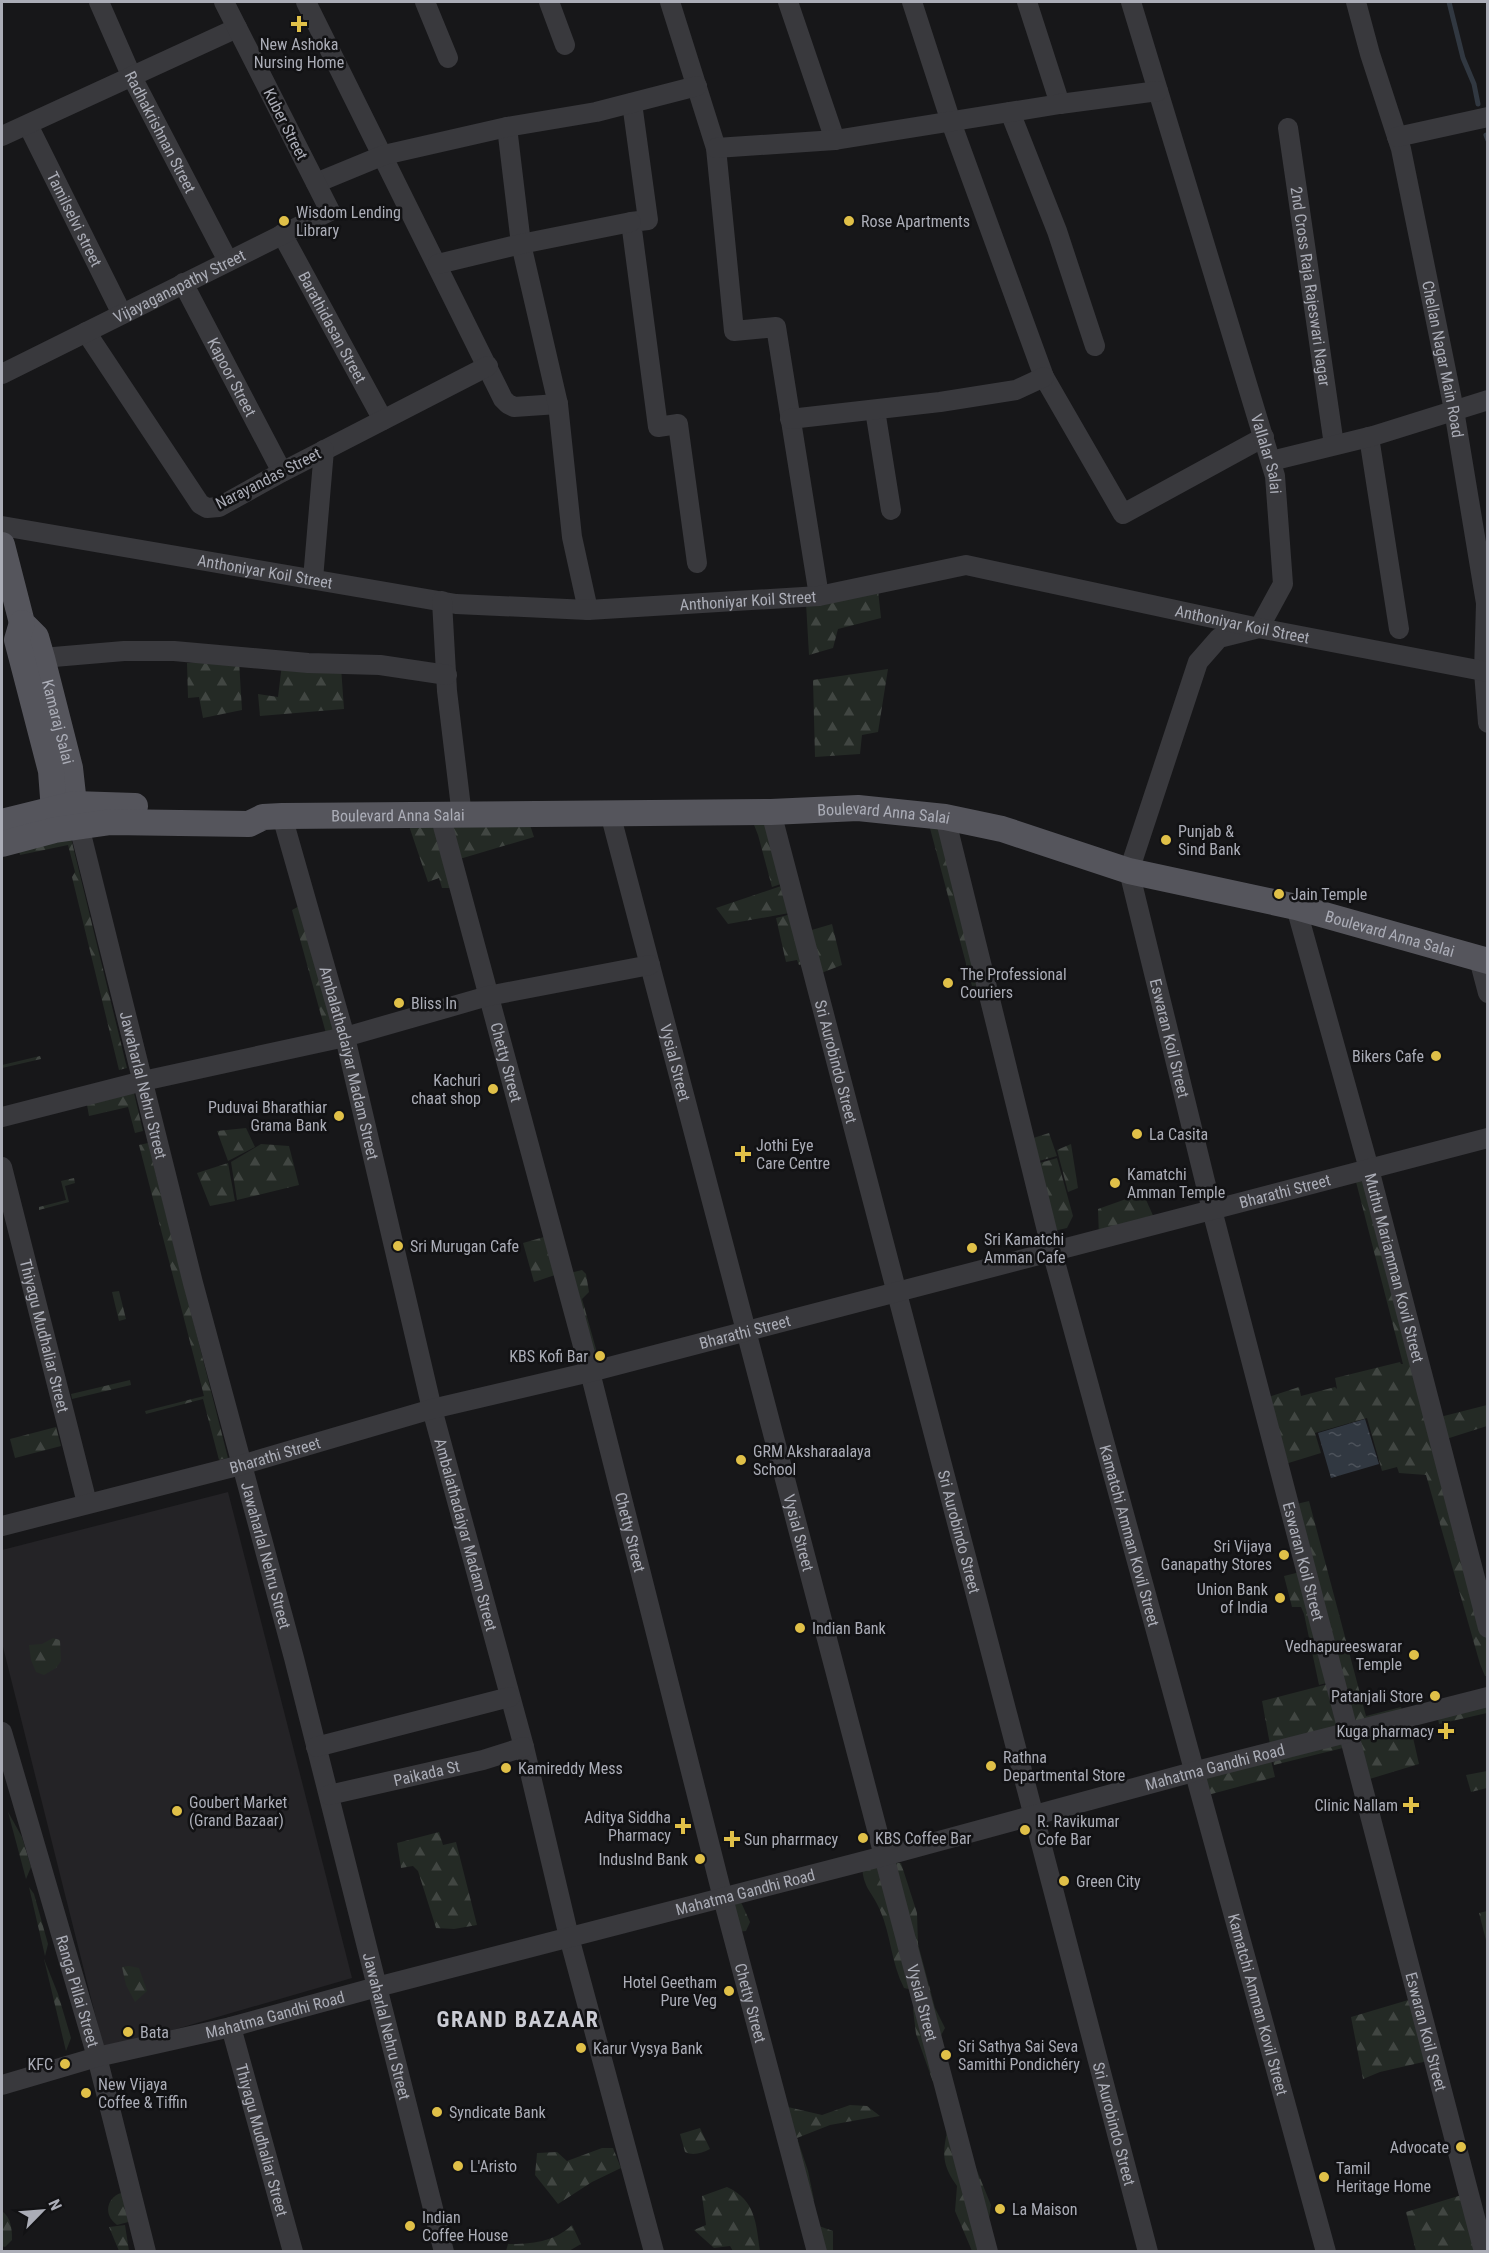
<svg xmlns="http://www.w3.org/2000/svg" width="1489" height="2253" font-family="'Roboto Condensed',sans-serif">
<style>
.built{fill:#242326}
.forest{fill:url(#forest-firs)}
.water{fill:url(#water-ripples)}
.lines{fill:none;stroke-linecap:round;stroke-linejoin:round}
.stream{stroke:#313841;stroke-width:5}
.minor{stroke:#39393d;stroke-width:20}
.major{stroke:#55555c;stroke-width:26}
.poi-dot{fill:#e0c048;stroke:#121214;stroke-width:2}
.labels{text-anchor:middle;stroke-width:5;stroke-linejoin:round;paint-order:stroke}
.poi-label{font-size:16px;fill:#abadb7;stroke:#121214;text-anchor:start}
.street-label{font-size:16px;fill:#abadb7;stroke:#121214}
.district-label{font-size:22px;font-weight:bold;letter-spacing:1.5px;fill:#cbccd4;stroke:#121214}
</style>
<defs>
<pattern id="forest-firs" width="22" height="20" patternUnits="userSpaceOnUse" patternTransform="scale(1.5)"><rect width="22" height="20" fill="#242a25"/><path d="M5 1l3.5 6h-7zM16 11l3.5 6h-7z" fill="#414642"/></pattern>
<pattern id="water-ripples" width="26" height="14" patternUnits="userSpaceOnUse" patternTransform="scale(1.5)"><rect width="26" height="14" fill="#313841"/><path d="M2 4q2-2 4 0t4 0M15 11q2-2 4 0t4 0" fill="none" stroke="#4c525a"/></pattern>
</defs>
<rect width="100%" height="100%" fill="#171719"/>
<path class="built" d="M228 1492 352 1978 104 2050 2 1643V1550Z"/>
<g class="forest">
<path d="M878 590 881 618 838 629 833 648 809 655 806 603Z"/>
<path d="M239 661 242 710 203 718 199 697 188 698 187 663Z"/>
<path d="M282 664 341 667 344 709 260 716 258 694 278 697Z"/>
<path d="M888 669 878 732 862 735 860 754 815 757 813 680Z"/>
<path d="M770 815 787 882 772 887 758 835 751 817Z"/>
<path d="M441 816H527L534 837 453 861Z"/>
<path d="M439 817 457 888H442L439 878 428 882 407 820Z"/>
<path d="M927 817 944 819 983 985 972 986Z"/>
<path d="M70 834 127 1068 119 1070 72 877 75 872 68 845 20 855 18 847Z"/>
<path d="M787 884 795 912 728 924 716 908Z"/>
<path d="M303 904 342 1033 327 1037 292 910Z"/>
<path d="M795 913 808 962 799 965 797 960 786 962 776 918Z"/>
<path d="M832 924 842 965 816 975 805 932Z"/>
<path d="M40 1056 41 1059 2 1068V1065Z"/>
<path d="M134 1093 143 1131 135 1133 128 1107 89 1116 87 1105Z"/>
<path d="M246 1128 255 1147 228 1161 217 1131Z"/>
<path d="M1049 1133 1057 1156 1032 1163 1027 1140Z"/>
<path d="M148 1143 228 1458 219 1460 203 1399 146 1414 145 1411 204 1396 139 1145Z"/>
<path d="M261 1144 289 1146 299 1185 237 1200 231 1162Z"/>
<path d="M1071 1144 1078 1188 1068 1192 1057 1150Z"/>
<path d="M1057 1158 1073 1216 1067 1228 1049 1232 1033 1165Z"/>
<path d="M228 1163 235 1201 210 1206 197 1173Z"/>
<path d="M1369 1169 1427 1407 1487 1638V1676H1485L1480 1664 1426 1475 1399 1473 1397 1467 1382 1471 1367 1418 1315 1433 1321 1453 1282 1465 1265 1398 1299 1387 1301 1396 1335 1387 1337 1389 1335 1378 1400 1362 1401 1364H1403L1355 1178Z"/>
<path d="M74 1178 75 1183 65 1186 69 1202 39 1210V1207L66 1200 61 1181Z"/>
<path d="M1143 1193 1155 1220 1099 1237 1098 1209Z"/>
<path d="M551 1235 561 1273 534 1282 523 1243Z"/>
<path d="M582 1270 586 1274 589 1292 582 1299 601 1367 590 1370 566 1274Z"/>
<path d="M119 1291 126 1319 119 1321 112 1292Z"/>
<path d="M130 1380 131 1385 72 1399 71 1394Z"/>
<path d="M1487 1405V1426L1443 1440 1436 1418Z"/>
<path d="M56 1427 61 1446 15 1458 10 1439Z"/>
<path d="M1309 1501 1366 1716 1401 1707 1404 1716 1352 1731 1292 1505Z"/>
<path d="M1304 1571 1334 1681 1319 1685 1304 1614 1301 1607H1292L1284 1576Z"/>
<path d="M53 1638 60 1640 61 1661 56 1668 44 1675 36 1672 31 1660 29 1645 42 1644Z"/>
<path d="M1332 1683 1346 1732 1271 1750 1262 1701Z"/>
<path d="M1487 1700V1713L1439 1724 1437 1713Z"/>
<path d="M1409 1720 1419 1764 1363 1781 1351 1735Z"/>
<path d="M1348 1735 1351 1746 1274 1765 1271 1755Z"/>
<path d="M1270 1756 1275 1777 1204 1796 1197 1775Z"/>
<path d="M1487 1771V1788L1471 1792 1466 1775Z"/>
<path d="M8 1812 22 1837 31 1867 26 1879Z"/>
<path d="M439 1832 443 1845 456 1842 477 1925 454 1929 436 1928 418 1871 413 1866 401 1868 397 1843Z"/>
<path d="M875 1863H901L917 1913 918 1944 935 2008 945 2028 938 2041 937 2079 933 2082 916 2034 913 2009 921 1999 914 1990 904 1988C891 1963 891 1935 880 1910 872 1891 864 1890 862 1867Z"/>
<path d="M29 1887 34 1894 48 1944 45 1956Z"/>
<path d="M727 1897 740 1900 750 1922 746 1931 737 1932Z"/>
<path d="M1487 1911H1488L1487 1944 1479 1913Z"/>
<path d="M44 1959 58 1994 71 2038 66 2051Z"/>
<path d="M129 1966 139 1968 147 1991 135 2002 126 1985 122 1967Z"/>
<path d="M1415 1998 1432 2060 1380 2072 1363 2079 1351 2017Z"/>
<path d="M850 2105 867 2106 880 2116 830 2125 797 2138 808 2171 814 2200 804 2202 788 2107 822 2115Z"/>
<path d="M700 2128 710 2149C702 2153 693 2156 685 2152L680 2134Z"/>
<path d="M960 2129 991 2205 987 2233 997 2251H972L955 2211 957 2186C943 2166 942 2156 947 2132Z"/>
<path d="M602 2148H613L621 2168 592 2182 558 2204 535 2175 537 2153 557 2152 567 2161Z"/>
<path d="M727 2187C756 2200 756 2224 760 2251H733L730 2246 714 2248 694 2230 706 2225 702 2196Z"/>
<path d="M124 2192 132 2221 117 2225C102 2214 107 2196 124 2192Z"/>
<path d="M1465 2194 1481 2251H1416L1406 2212Z"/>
<path d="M2 2211C11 2218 12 2228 12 2240L5 2247 2 2246Z"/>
<path d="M125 2225 129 2251H119L109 2227Z"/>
<path d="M572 2225 581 2244 569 2251H506L508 2244C532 2244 554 2242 572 2225Z"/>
<path d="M816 2225 833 2231V2251L807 2252Z"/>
</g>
<path class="water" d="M1365 1419 1379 1464 1331 1478 1318 1433Z"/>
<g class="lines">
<g class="stream">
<path d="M1449 2 1463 58 1474 84 1478 104"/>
<path d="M1486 135 1488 140"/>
</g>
<g class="minor">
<path id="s1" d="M99 2 131 75 228 261"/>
<path d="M306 2 503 399 508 404 514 407 558 404"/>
<path d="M425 2 448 58"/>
<path d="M549 2 565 45"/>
<path d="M670 2 716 148 734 331 776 327 819 596"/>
<path d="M788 2 835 140"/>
<path d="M912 2 951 122 1044 377 1123 514 1264 437"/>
<path d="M1027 2 1060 104"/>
<path id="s2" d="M1131 2 1275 476 1283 584 1259 628 1219 638 1198 662 1129 871 1212 1210 1484 2252"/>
<path id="s3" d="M1356 2 1370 54 1401 149 1454 410 1486 603 1484 672 1488 723"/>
<path d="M632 103 648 220 631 222 658 427 678 424 697 563"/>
<path d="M1010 112 1057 231 1095 346"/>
<path id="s4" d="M28 125 122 314"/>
<path d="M507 127 521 244 558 404 572 537 588 610"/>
<path id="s5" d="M1288 128 1334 445"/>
<path d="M2 136 237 28"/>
<path d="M1397 137 1488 117"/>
<path d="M716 148 835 140 1060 104 1158 91"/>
<path d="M316 183 384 155 507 127 596 112 697 86"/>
<path id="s6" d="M282 234 383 420"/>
<path d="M438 264 521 244 631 222"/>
<path id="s7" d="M183 283 282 472"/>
<path d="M86 332 200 504 207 508 219 507 282 472 488 366"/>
<path id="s8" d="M2 374 330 211 224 2"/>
<path d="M875 410 891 510"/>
<path d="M790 419 940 402 1016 390 1044 377"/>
<path d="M1369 437 1399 629"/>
<path d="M1271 461 1373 436 1488 400"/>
<path id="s9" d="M2 526 456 604 588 610 819 596 966 565 1259 628 1488 672"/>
<path d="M313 579 324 450"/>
<path d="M442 601 447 691 462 816"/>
<path d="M42 658 124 651H174L308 663 380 665 447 675"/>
<path id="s10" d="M771 812 1148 2252"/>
<path id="s11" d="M610 813 988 2252"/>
<path id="s12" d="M440 815 590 1372 723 1898 817 2252"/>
<path id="s13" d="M282 816 345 1037 432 1409 524 1747 569 1937 654 2252"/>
<path id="s14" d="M945 817 1052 1251 1326 2252"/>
<path id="s15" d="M79 826 193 1283 294 1658 444 2252"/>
<path id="s16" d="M1296 907 1369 1169 1488 1628"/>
<path d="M1479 959 1488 993"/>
<path d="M2 1117 143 1081 345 1037 488 996 650 965"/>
<path id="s17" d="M2 1167 87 1503"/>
<path id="s18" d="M2 1526 241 1465 432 1409 590 1372 1488 1138"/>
<path id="s19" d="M2 1732 97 2057 146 2252"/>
<path d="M316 1747 510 1697"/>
<path id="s20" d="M329 1795 483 1760 524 1747"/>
<path id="s21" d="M231 2027 293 2252"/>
<path id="s22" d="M2 2085 97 2057 231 2027 377 1987 884 1856 1193 1772 1488 1697"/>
</g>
<g class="major">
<path id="s23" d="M2 545 22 623 36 637 42 658 70 768 74 804 79 826"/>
<path d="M22 623 17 640 51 771 55 824"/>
<path d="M2 822 74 804 135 806"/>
<path id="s24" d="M2 844 55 830 111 822 249 824 263 817 282 816 771 812 858 808 945 817 1002 829 1129 871 1296 907 1488 961"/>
</g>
</g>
<g class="poi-dot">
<path d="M296 15h6v6h6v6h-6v6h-6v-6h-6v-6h6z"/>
<circle cx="284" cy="221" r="6"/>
<circle cx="849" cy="221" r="6"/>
<circle cx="1166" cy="840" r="6"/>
<circle cx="1279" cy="894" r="6"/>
<circle cx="948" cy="983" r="6"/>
<circle cx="399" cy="1003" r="6"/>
<circle cx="1436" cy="1056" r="6"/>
<circle cx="493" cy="1089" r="6"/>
<circle cx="339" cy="1116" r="6"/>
<circle cx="1137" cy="1134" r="6"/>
<path d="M740 1145h6v6h6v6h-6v6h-6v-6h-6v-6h6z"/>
<circle cx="1115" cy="1183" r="6"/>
<circle cx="398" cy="1246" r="6"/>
<circle cx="972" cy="1248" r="6"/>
<circle cx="600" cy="1356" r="6"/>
<circle cx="741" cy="1460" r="6"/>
<circle cx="1284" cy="1555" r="6"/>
<circle cx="1280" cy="1598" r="6"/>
<circle cx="800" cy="1628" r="6"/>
<circle cx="1414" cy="1655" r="6"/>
<circle cx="1435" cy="1696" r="6"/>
<path d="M1443 1722h6v6h6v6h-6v6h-6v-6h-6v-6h6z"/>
<circle cx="991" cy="1766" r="6"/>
<circle cx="506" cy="1768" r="6"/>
<path d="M1408 1796h6v6h6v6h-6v6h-6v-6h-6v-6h6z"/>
<circle cx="177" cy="1811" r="6"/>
<path d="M680 1817h6v6h6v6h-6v6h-6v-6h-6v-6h6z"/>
<circle cx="1025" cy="1830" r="6"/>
<circle cx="863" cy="1838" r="6"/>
<path d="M729 1830h6v6h6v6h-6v6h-6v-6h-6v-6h6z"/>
<circle cx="700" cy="1859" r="6"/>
<circle cx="1064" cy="1881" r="6"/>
<circle cx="729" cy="1991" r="6"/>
<circle cx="128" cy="2032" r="6"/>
<circle cx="581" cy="2048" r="6"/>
<circle cx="946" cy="2055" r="6"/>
<circle cx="65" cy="2064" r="6"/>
<circle cx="86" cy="2093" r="6"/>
<circle cx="437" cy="2112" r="6"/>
<circle cx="1461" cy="2147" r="6"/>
<circle cx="458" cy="2166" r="6"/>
<circle cx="1324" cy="2177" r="6"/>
<circle cx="1000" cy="2209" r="6"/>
<circle cx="410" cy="2226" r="6"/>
</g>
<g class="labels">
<g class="poi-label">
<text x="299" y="50" text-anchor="middle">New Ashoka<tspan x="299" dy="18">Nursing Home</tspan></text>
<text x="296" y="218">Wisdom Lending<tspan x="296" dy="18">Library</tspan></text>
<text x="861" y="227">Rose Apartments</text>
<text x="1178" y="837">Punjab &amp;<tspan x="1178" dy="18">Sind Bank</tspan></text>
<text x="1291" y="900">Jain Temple</text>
<text x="960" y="980">The Professional<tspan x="960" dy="18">Couriers</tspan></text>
<text x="411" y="1009">Bliss In</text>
<text x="1424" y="1062" text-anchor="end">Bikers Cafe</text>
<text x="481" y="1086" text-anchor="end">Kachuri<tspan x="481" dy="18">chaat shop</tspan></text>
<text x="327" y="1113" text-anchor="end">Puduvai Bharathiar<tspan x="327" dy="18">Grama Bank</tspan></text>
<text x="1149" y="1140">La Casita</text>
<text x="756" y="1151">Jothi Eye<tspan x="756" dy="18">Care Centre</tspan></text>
<text x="1127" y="1180">Kamatchi<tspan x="1127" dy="18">Amman Temple</tspan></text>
<text x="984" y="1245">Sri Kamatchi<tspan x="984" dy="18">Amman Cafe</tspan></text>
<text x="410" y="1252">Sri Murugan Cafe</text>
<text x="588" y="1362" text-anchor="end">KBS Kofi Bar</text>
<text x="753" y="1457">GRM Aksharaalaya<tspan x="753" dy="18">School</tspan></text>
<text x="1272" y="1552" text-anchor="end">Sri Vijaya<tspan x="1272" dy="18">Ganapathy Stores</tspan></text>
<text x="1268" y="1595" text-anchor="end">Union Bank<tspan x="1268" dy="18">of India</tspan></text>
<text x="812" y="1634">Indian Bank</text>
<text x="1402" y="1652" text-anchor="end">Vedhapureeswarar<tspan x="1402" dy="18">Temple</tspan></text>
<text x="1423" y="1702" text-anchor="end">Patanjali Store</text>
<text x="1434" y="1737" text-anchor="end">Kuga pharmacy</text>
<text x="1003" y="1763">Rathna<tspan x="1003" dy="18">Departmental Store</tspan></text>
<text x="518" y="1774">Kamireddy Mess</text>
<text x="189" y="1808">Goubert Market<tspan x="189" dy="18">(Grand Bazaar)</tspan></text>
<text x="1398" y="1811" text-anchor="end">Clinic Nallam</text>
<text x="671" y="1823" text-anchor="end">Aditya Siddha<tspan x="671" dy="18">Pharmacy</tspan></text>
<text x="1037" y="1827">R. Ravikumar<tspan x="1037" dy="18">Cofe Bar</tspan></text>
<text x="875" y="1844">KBS Coffee Bar</text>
<text x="744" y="1845">Sun pharrmacy</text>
<text x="688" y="1865" text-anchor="end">IndusInd Bank</text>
<text x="1076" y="1887">Green City</text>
<text x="717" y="1988" text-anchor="end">Hotel Geetham<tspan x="717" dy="18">Pure Veg</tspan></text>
<text x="140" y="2038">Bata</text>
<text x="958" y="2052">Sri Sathya Sai Seva<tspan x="958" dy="18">Samithi Pondichéry</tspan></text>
<text x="593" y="2054">Karur Vysya Bank</text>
<text x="53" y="2070" text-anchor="end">KFC</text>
<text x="98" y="2090">New Vijaya<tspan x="98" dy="18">Coffee &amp; Tiffin</tspan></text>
<text x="449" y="2118">Syndicate Bank</text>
<text x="1449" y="2153" text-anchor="end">Advocate</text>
<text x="470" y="2172">L'Aristo</text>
<text x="1336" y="2174">Tamil<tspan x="1336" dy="18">Heritage Home</tspan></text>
<text x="1012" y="2215">La Maison</text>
<text x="422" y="2223">Indian<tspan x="422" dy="18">Coffee House</tspan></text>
</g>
<g class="street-label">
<text transform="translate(286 124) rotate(63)" y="6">Kuber Street</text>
<text dy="6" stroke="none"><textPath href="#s1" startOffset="144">Radhakrishnan Street</textPath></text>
<text dy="6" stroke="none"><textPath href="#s4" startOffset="105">Tamilselvi street</textPath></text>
<text dy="6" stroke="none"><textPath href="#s8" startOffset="198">Vijayaganapathy Street</textPath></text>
<text dy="6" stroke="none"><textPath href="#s5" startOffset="160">2nd Cross Raja Rajeswari Nagar</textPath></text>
<text dy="6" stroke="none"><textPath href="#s6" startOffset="106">Barathidasan Street</textPath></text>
<text dy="6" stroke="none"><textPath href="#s3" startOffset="368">Chellan Nagar Main Road</textPath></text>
<text dy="6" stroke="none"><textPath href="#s7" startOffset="106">Kapoor Street</textPath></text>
<text dy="6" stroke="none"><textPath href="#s2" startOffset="472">Vallalar Salai</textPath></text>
<text transform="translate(268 478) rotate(-27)" y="6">Narayandas Street</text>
<text dy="6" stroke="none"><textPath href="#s9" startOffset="267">Anthoniyar Koil Street</textPath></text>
<text dy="6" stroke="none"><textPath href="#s9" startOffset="753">Anthoniyar Koil Street</textPath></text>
<text dy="6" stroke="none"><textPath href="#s9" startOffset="1257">Anthoniyar Koil Street</textPath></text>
<text dy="6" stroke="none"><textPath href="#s23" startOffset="188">Kamaraj Salai</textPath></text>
<text dy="6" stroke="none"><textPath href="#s24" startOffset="886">Boulevard Anna Salai</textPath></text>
<text dy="6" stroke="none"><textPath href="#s24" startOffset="400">Boulevard Anna Salai</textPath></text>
<text dy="6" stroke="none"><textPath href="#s24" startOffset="1408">Boulevard Anna Salai</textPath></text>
<text dy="6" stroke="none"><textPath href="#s2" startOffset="1119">Eswaran Koil Street</textPath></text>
<text dy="6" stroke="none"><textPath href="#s11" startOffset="258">Vysial Street</textPath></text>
<text dy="6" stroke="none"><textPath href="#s10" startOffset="258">Sri Aurobindo Street</textPath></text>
<text dy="6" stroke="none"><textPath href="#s13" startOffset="256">Ambalathadaiyar Madam Street</textPath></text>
<text dy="6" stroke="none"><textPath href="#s12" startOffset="256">Chetty Street</textPath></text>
<text dy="6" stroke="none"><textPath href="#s15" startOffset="267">Jawaharlal Nehru Street</textPath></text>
<text dy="6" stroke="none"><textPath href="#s18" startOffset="1326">Bharathi Street</textPath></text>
<text dy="6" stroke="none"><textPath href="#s16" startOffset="374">Muthu Mariamman Kovil Street</textPath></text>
<text dy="6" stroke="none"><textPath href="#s18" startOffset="768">Bharathi Street</textPath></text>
<text dy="6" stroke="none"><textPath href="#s17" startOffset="174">Thiyagu Mudhaliar Street</textPath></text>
<text dy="6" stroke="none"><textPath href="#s18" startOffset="282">Bharathi Street</textPath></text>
<text dy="6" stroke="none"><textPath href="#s11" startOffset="744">Vysial Street</textPath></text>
<text dy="6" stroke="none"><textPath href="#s10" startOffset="744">Sri Aurobindo Street</textPath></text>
<text dy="6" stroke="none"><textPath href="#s12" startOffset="742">Chetty Street</textPath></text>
<text dy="6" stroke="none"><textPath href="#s13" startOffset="742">Ambalathadaiyar Madam Street</textPath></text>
<text dy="6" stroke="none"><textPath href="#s14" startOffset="742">Kamatchi Amman Kovil Street</textPath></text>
<text dy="6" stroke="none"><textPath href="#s15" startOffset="753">Jawaharlal Nehru Street</textPath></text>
<text dy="6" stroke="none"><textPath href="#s2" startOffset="1659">Eswaran Koil Street</textPath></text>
<text dy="6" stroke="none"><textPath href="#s22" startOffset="1254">Mahatma Gandhi Road</textPath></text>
<text dy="6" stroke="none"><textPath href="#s20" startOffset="100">Paikada St</textPath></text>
<text dy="6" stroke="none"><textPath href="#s22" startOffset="768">Mahatma Gandhi Road</textPath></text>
<text dy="6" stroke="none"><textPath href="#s19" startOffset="270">Ranga Pillai Street</textPath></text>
<text dy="6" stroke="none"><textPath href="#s11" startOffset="1230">Vysial Street</textPath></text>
<text dy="6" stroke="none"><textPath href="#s12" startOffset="1228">Chetty Street</textPath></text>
<text dy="6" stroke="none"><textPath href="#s14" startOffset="1228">Kamatchi Amman Kovil Street</textPath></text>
<text dy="6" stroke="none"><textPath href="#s22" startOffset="282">Mahatma Gandhi Road</textPath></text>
<text dy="6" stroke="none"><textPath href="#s15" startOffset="1239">Jawaharlal Nehru Street</textPath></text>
<text dy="6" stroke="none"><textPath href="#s2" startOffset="2145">Eswaran Koil Street</textPath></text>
<text dy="6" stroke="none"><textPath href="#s10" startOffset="1356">Sri Aurobindo Street</textPath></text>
<text dy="6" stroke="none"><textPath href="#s21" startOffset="117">Thiyagu Mudhaliar Street</textPath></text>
</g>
<g class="district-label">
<text x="518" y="2027">GRAND BAZAAR</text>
</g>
</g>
<rect width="1489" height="2253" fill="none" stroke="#abadb7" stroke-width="6"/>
<g transform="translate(42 2211) rotate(65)" stroke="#121214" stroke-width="4.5" paint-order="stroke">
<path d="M0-4.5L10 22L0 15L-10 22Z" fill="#abadb7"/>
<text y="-9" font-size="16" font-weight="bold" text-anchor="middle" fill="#abadb7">N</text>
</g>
</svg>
